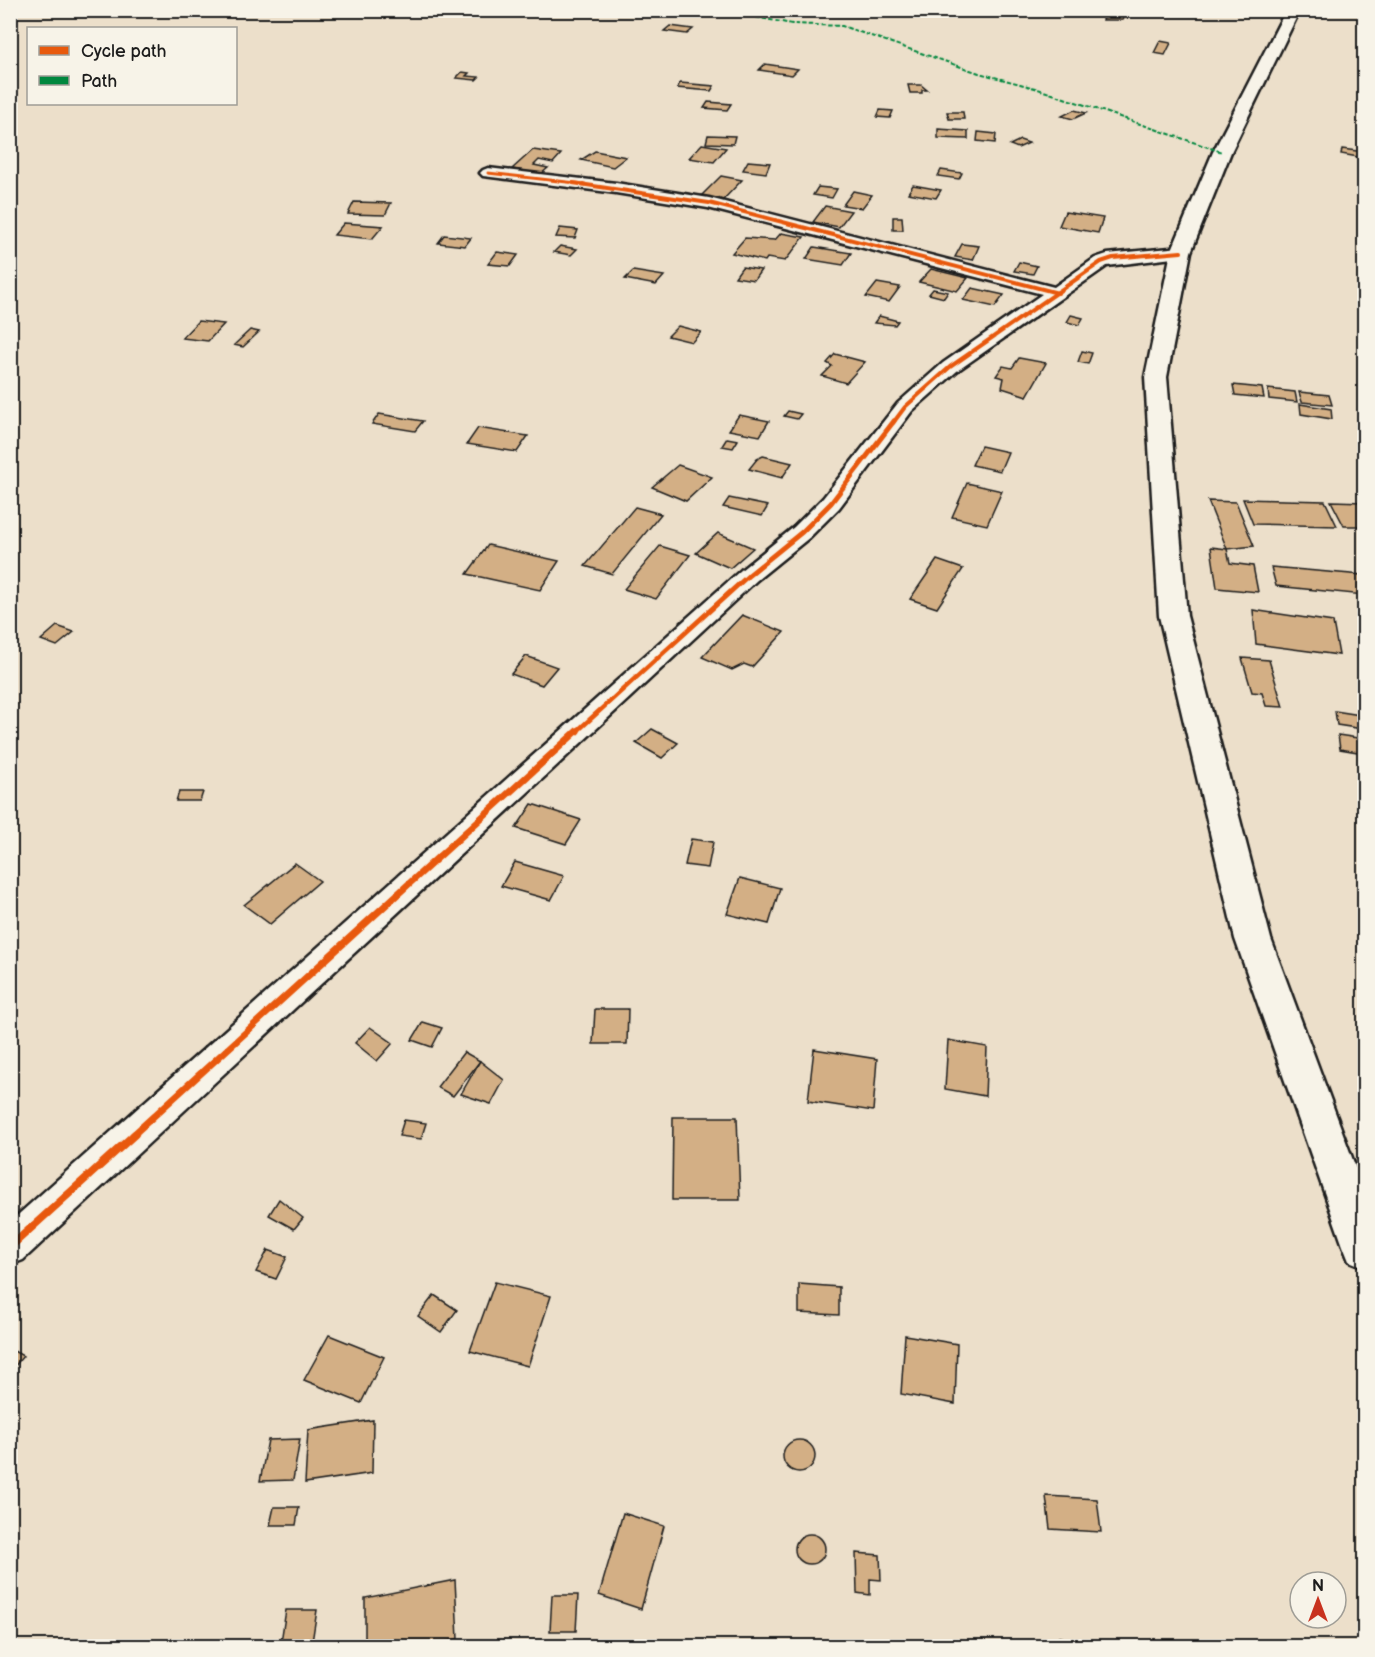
<svg xmlns="http://www.w3.org/2000/svg" width="1375" height="1657" font-family="'Balsamiq Sans',sans-serif">
<style>
.building{fill:#d3af85;stroke:#1c1c1c;stroke-width:1.5}
.lines{fill:none;stroke-linecap:round;stroke-linejoin:round}
.street-casing{stroke:#1c1c1c;stroke-width:5}
.secondary-casing{stroke:#1c1c1c;stroke-width:5}
.street{fill:#f7f3e8;fill-rule:evenodd}
.secondary{fill:#f7f3e8;fill-rule:evenodd}
.quiet{stroke:#00873e;stroke-width:2;stroke-dasharray:4.5 2;stroke-linecap:butt}
.cycleway-far4-casing{stroke:#f7f3e8;stroke-width:4.5}
.cycleway-far3-casing{stroke:#f7f3e8;stroke-width:6}
.cycleway-far2-casing{stroke:#f7f3e8;stroke-width:8}
.cycleway-far1-casing{stroke:#f7f3e8;stroke-width:10}
.cycleway-casing{stroke:#f7f3e8;stroke-width:12}
.cycleway-far4{stroke:#e8590c;stroke-width:3}
.cycleway-far3{stroke:#e8590c;stroke-width:4}
.cycleway-far2{stroke:#e8590c;stroke-width:5}
.cycleway-far1{stroke:#e8590c;stroke-width:7}
.cycleway{stroke:#e8590c;stroke-width:8}
</style>
<rect width="100%" height="100%" fill="#ecdfca"/>
<filter id="ink" filterUnits="userSpaceOnUse"><feTurbulence type="fractalNoise" baseFrequency=".0167" numOctaves="2"/><feDisplacementMap in="SourceGraphic" scale="12" xChannelSelector="R" yChannelSelector="G"/><feConvolveMatrix kernelMatrix="1 2 1 2 8 2 1 2 1" color-interpolation-filters="sRGB"/></filter>
<g filter="url(#ink)">
<g class="building">
<path d="M1105 13 1112 15 1126 17 1122 20H1103Z"/>
<path d="M670 26 693 29 687 34 664 31Z"/>
<path d="M1160 41 1171 43 1165 55 1154 53Z"/>
<path d="M765 64 798 69 792 75 759 70Z"/>
<path d="M462 72 469 73 466 76 479 77 476 80 456 78Z"/>
<path d="M680 83 714 86 711 91 677 88Z"/>
<path d="M908 85H921L927 90H922V93H910Z"/>
<path d="M708 102 731 104 727 110 704 108Z"/>
<path d="M880 110 893 111 890 118 877 117Z"/>
<path d="M1074 110 1086 113 1073 119 1062 116Z"/>
<path d="M947 112H963L964 119H949Z"/>
<path d="M938 129 968 131V139L938 138Z"/>
<path d="M978 132 996 134 995 143 977 141Z"/>
<path d="M708 135 735 136 733 144 706 143Z"/>
<path d="M1020 140 1029 143 1018 148 1010 145Z"/>
<path d="M702 144 726 148 714 162 689 158Z"/>
<path d="M1342 149 1364 152V158L1341 154Z"/>
<path d="M533 150 561 154 553 163 539 160 534 165 548 168 541 174 512 169Z"/>
<path d="M595 151 626 157 613 167 581 160Z"/>
<path d="M748 161 770 163 766 173 743 170Z"/>
<path d="M941 170 962 173 959 179 938 176Z"/>
<path d="M721 176 742 180 723 200 701 196Z"/>
<path d="M913 185 941 190 936 198 908 193Z"/>
<path d="M818 187 837 189 832 198 813 195Z"/>
<path d="M853 191 872 195 862 208 843 205Z"/>
<path d="M354 202 391 203 385 215 348 214Z"/>
<path d="M825 206 851 211 839 227 813 222Z"/>
<path d="M1065 212 1103 218 1098 233 1059 226Z"/>
<path d="M893 217H902L903 230H893Z"/>
<path d="M344 223 383 226 372 239 334 235Z"/>
<path d="M560 228 578 230 575 238 556 237Z"/>
<path d="M781 233 804 237 785 261 767 258 765 261 732 253 745 238 775 240Z"/>
<path d="M444 235 471 238 465 246 438 243Z"/>
<path d="M962 244 979 246 973 260 955 257Z"/>
<path d="M560 246 577 249 571 255 554 252Z"/>
<path d="M814 247 851 253 843 265 806 259Z"/>
<path d="M497 252 518 255 510 266 488 264Z"/>
<path d="M1019 262 1037 266 1033 274 1014 271Z"/>
<path d="M742 267 761 270 754 280 735 277Z"/>
<path d="M931 269 968 278 957 291 919 282Z"/>
<path d="M633 271 664 276 656 285 625 279Z"/>
<path d="M877 283 900 287 889 302 866 297Z"/>
<path d="M972 288 1004 295 995 307 963 300Z"/>
<path d="M933 289 948 292 944 298 929 294Z"/>
<path d="M1071 315 1083 318 1079 325 1067 322Z"/>
<path d="M879 316 898 321 895 325 874 323Z"/>
<path d="M198 321 224 324 208 341 182 338Z"/>
<path d="M678 326 701 332 692 342 668 336Z"/>
<path d="M250 330 259 332 243 347 234 345Z"/>
<path d="M1082 351 1092 353 1088 364 1078 362Z"/>
<path d="M835 354 865 362 846 383 822 376 832 366 827 363Z"/>
<path d="M1019 358 1046 363 1027 396 1002 388 1004 378 996 376 1003 366 1012 368Z"/>
<path d="M1233 385 1262 388 1264 398 1235 395Z"/>
<path d="M1268 389 1295 392 1297 402 1269 399Z"/>
<path d="M1299 392 1329 395 1332 405 1302 402Z"/>
<path d="M1300 404 1331 409 1332 419 1301 414Z"/>
<path d="M788 411 801 414 797 419 784 416Z"/>
<path d="M379 414 423 421 415 431 372 424Z"/>
<path d="M739 415 769 421 760 436 729 430Z"/>
<path d="M478 428 528 436 517 452 467 444Z"/>
<path d="M727 438 738 440 733 448 722 446Z"/>
<path d="M981 446 1008 452 1000 471 972 465Z"/>
<path d="M763 456 792 463 782 478 749 469 757 459Z"/>
<path d="M678 465 712 477 686 501 652 487Z"/>
<path d="M967 483 1002 491 987 525 952 517Z"/>
<path d="M729 498 768 506 762 516 723 507Z"/>
<path d="M1243 499 1325 501 1337 526 1253 524Z"/>
<path d="M1208 501 1236 502 1254 546 1227 549Z"/>
<path d="M1331 501 1364 502V526H1344Z"/>
<path d="M635 507 661 514 612 574 585 566Z"/>
<path d="M718 533 753 548 730 568 696 553Z"/>
<path d="M488 545 559 561 540 590 467 574Z"/>
<path d="M660 546 690 555 656 599 624 589Z"/>
<path d="M1211 547 1227 549 1230 563 1253 566 1258 592 1217 588Z"/>
<path d="M937 560 963 569 937 608 910 599Z"/>
<path d="M1271 567 1362 575 1364 595 1276 586Z"/>
<path d="M1253 610 1333 622 1339 655 1256 644Z"/>
<path d="M742 615 784 632 752 667 744 664 732 670 702 657Z"/>
<path d="M57 626 74 632 57 646 41 640Z"/>
<path d="M526 656 557 667 542 685 511 674Z"/>
<path d="M1242 658 1269 660 1283 707 1266 706 1262 693 1252 692Z"/>
<path d="M1335 711 1360 715 1363 729 1337 725Z"/>
<path d="M652 729 678 743 662 758 636 743Z"/>
<path d="M1338 735 1364 739V753L1340 749Z"/>
<path d="M179 792H203L200 801H176Z"/>
<path d="M532 804 581 820 566 844 516 828Z"/>
<path d="M691 839 713 842 708 868 685 865Z"/>
<path d="M515 862 564 876 551 900 501 886Z"/>
<path d="M295 863 320 881 270 924 244 905Z"/>
<path d="M740 878 780 888 769 924 727 914Z"/>
<path d="M595 1009H628L627 1044H593Z"/>
<path d="M423 1022 442 1028 432 1047 412 1040Z"/>
<path d="M370 1027 393 1043 377 1061 355 1043Z"/>
<path d="M948 1040 987 1047 985 1096 945 1089Z"/>
<path d="M814 1049 877 1059 873 1111 808 1101Z"/>
<path d="M464 1052 480 1061 453 1096 437 1087Z"/>
<path d="M480 1061 504 1080 491 1104 461 1094Z"/>
<path d="M673 1117H737L740 1200H672Z"/>
<path d="M404 1120 426 1123 421 1139 399 1136Z"/>
<path d="M279 1199 303 1218 294 1229 269 1215Z"/>
<path d="M268 1250 287 1257 276 1279 256 1272Z"/>
<path d="M495 1282 551 1296 528 1366 470 1351Z"/>
<path d="M799 1284 839 1287V1315L799 1313Z"/>
<path d="M434 1295 457 1310 441 1332 418 1316Z"/>
<path d="M329 1335 384 1357 361 1403 304 1380Z"/>
<path d="M905 1335 957 1344 955 1404 901 1394Z"/>
<path d="M10 1349 23 1356 10 1372Z"/>
<path d="M373 1420 372 1473 305 1483 308 1430Z"/>
<path d="M300 1439 293 1480 260 1481 268 1440Z"/>
<circle cx="799" cy="1456" r="16"/>
<path d="M1046 1496 1097 1499 1101 1532 1050 1529Z"/>
<path d="M274 1507H299L296 1525H270Z"/>
<path d="M623 1513 664 1526 641 1609 599 1595Z"/>
<circle cx="810" cy="1549" r="15"/>
<path d="M856 1553 880 1555 881 1580 870 1579V1595L857 1593Z"/>
<path d="M455 1580 458 1639 424 1646H365V1598Z"/>
<path d="M552 1595H578L576 1631H550Z"/>
<path d="M286 1610H317L312 1642H281Z"/>
<path d="M1059 1637 1100 1646H1059Z"/>
</g>
<g class="lines">
<g class="street-casing">
<path id="street" d="M488 168 616 183 709 198 1054 287 1095 258 1107 254 1181 247 1187 248 1190 252 1187 256 1181 257 1107 266 957 371 912 411 839 508 810 537 757 580 23 1260 10 1265V1222L741 570 794 527 823 498 898 403 943 363 1042 294 708 208 616 193 483 176 480 173 483 170Z"/>
</g>
<g class="secondary-casing">
<path id="secondary" d="M1286 10H1300L1231 152 1191 252 1167 377 1187 616 1271 939 1364 1190V1267L1349 1261 1343 1246 1235 939 1159 616 1145 377 1171 252 1213 152Z"/>
</g>
<use href="#street" class="street"/>
<use href="#secondary" class="secondary"/>
<path class="quiet" d="M718 10 792 24 842 26 979 73 1035 88 1222 152"/>
<g class="cycleway-far4-casing">
<path id="cycleway-far4" d="M488 173 585 184"/>
</g>
<g class="cycleway-far3-casing">
<g id="cycleway-far3">
<path d="M573 183 709 203 1058 293"/>
<path d="M893 423 905 407 950 367 1101 262 1113 258 1181 252"/>
</g>
</g>
<g class="cycleway-far2-casing">
<path id="cycleway-far2" d="M575 733 749 575 802 532 831 503 894 421"/>
</g>
<g class="cycleway-far1-casing">
<path id="cycleway-far1" d="M133 1135 577 731"/>
</g>
<g class="cycleway-casing">
<path id="cycleway" d="M10 1247 135 1134"/>
</g>
<use href="#cycleway-far4" class="cycleway-far4"/>
<use href="#cycleway-far3" class="cycleway-far3"/>
<use href="#cycleway-far2" class="cycleway-far2"/>
<use href="#cycleway-far1" class="cycleway-far1"/>
<use href="#cycleway" class="cycleway"/>
</g>
</g>
<rect width="1375" height="1657" fill="none" stroke="#f7f3e8" stroke-width="36"/>
<rect x="18" y="18" width="1339" height="1621" fill="none" stroke="#1c1c1c" stroke-width="2" filter="url(#ink)"/>
<rect x="27" y="27" width="210" height="78" fill="#f7f3e8" stroke="#9f9d96" stroke-width="1.5"/>
<rect x="39" y="46" width="30" height="9" fill="#e8590c" stroke="#9f9d96" stroke-width="1.5"/>
<text x="81" y="57" font-size="18" fill="#1c1c1c">Cycle path</text>
<rect x="39" y="76" width="30" height="9" fill="#00873e" stroke="#9f9d96" stroke-width="1.5"/>
<text x="81" y="87" font-size="18" fill="#1c1c1c">Path</text>
<g transform="translate(1318 1600)"><circle r="28" fill="#f7f3e8" stroke="#9f9d96" stroke-width="1.5"/>
<path d="M0-4.5L10 22L0 15L-10 22Z" fill="#c8321e"/>
<text y="-9" font-size="16" font-weight="bold" text-anchor="middle" fill="#1c1c1c">N</text>
</g>
</svg>
